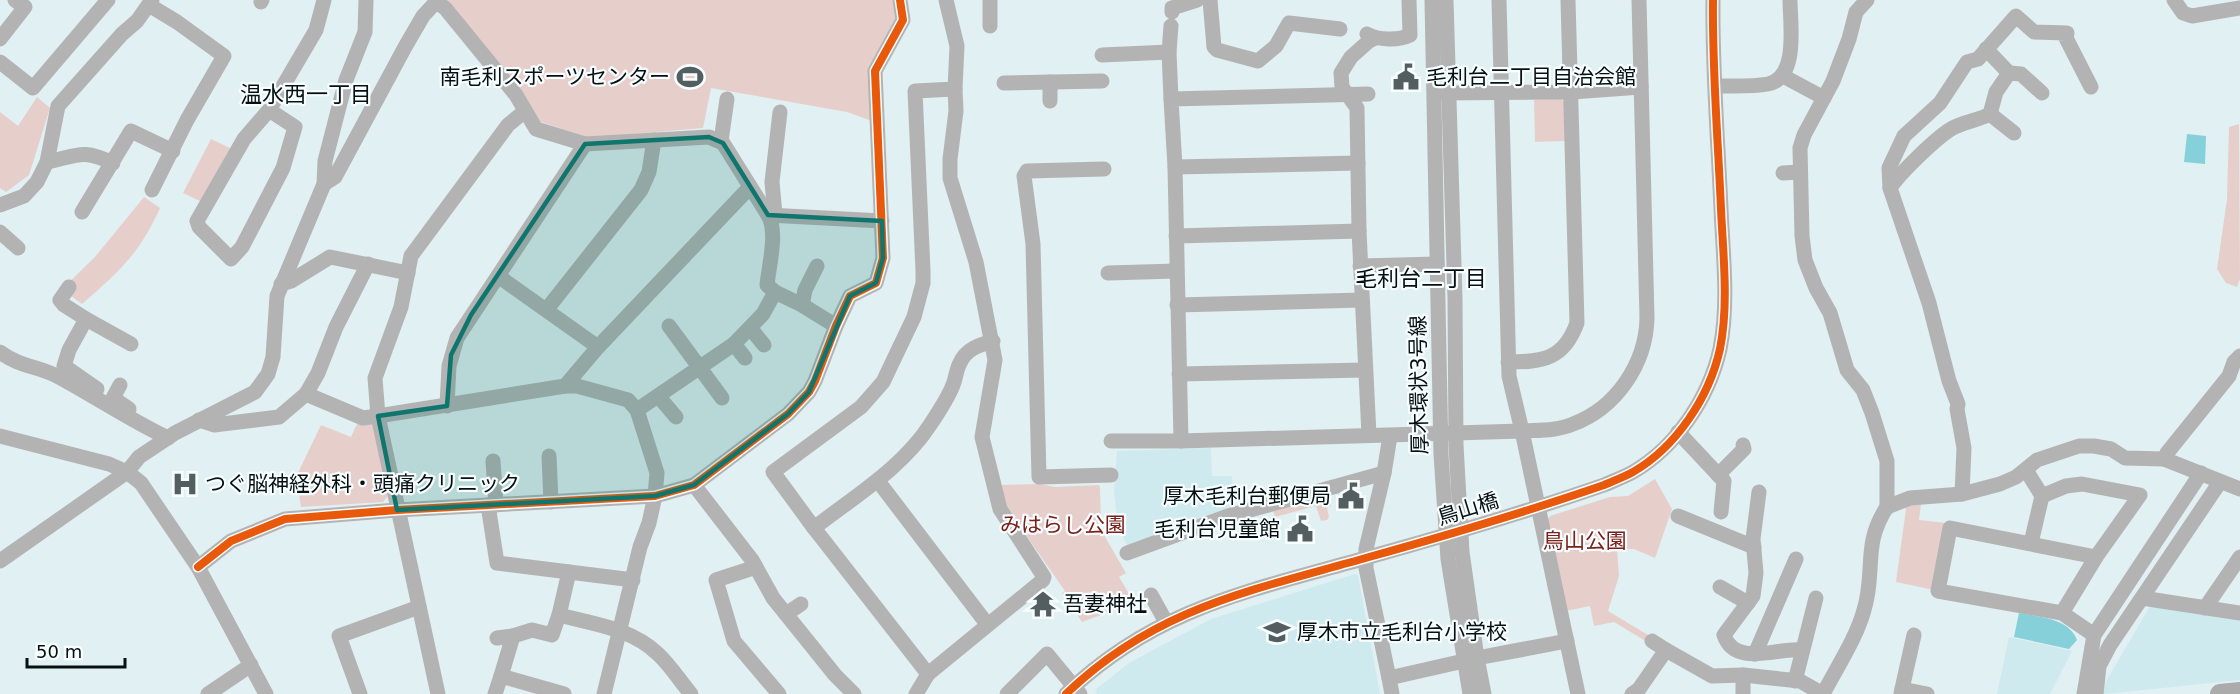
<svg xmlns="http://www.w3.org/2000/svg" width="2240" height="694" font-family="'DejaVu Sans','Noto Sans JP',sans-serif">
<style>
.built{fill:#ceeaee}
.green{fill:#e6cfcb}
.water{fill:#85d0d9}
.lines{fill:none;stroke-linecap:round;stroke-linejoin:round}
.minor{stroke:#b4b3b3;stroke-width:15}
.major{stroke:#ababab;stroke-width:20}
.cycleway-casing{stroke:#f8feff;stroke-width:11}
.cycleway{stroke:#e8590c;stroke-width:8}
.marked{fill:#0f766e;fill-opacity:0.2;stroke:#0f766e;stroke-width:4.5;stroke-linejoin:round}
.labels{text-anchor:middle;stroke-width:4.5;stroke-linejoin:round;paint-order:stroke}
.poi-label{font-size:21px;fill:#061011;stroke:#f8feff;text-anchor:start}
.street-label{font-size:21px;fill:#061011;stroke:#f8feff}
.park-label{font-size:21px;fill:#7a2018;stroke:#f8feff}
.neighbourhood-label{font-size:22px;fill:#061011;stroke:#f8feff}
</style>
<rect width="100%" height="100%" fill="#e1f0f2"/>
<g class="built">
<path d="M1211 448 1212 476H1232L1234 509 1128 547 1118 527 1114 492 1117 451Z"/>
<path d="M1355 574 1358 576 1380 694H1097L1095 690 1129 663 1211 619Z"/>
<path d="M2154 605 2240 619V680L2104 694 2101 690 2149 608Z"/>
<path d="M2009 637 2072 651 2050 694H1997Z"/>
</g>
<g class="green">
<path d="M446 0H895L899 17 869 68 872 121 847 112 711 88 703 128 590 138 538 121Z"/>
<path d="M37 97 50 108 29 175 6 192 0 188V112L18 126Z"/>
<path d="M1561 99 1565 103 1566 141 1535 142 1534 100Z"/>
<path d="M2239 124 2240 279 2237 287 2226 283 2217 269 2227 199 2229 127Z"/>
<path d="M211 139 230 148 202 202 183 193Z"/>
<path d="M144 197 160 208C140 253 119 272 82 304L62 289 95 257Z"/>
<path d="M369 421 375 425 389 495 383 502 301 507 296 477 321 425 351 437 358 422Z"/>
<path d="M1655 479 1672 509 1655 558 1634 549H1617L1619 576 1608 611 1653 638 1649 643 1614 622 1594 626 1590 606 1566 611 1547 521 1550 516 1610 497 1628 496Z"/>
<path d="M1040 484 1055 487 1099 485 1100 487 1101 530 1126 573 1119 577 1131 597 1101 615 1082 622 1062 593 1065 591 1007 508 1001 485Z"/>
<path d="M1328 496 1331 506 1327 508 1329 517 1327 520 1321 521 1316 506 1275 517 1273 510Z"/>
<path d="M1921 504 1919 520 1946 523 1934 590 1896 582 1906 509 1903 505Z"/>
</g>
<g class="water">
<path d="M2187 134 2206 136 2205 164 2184 162Z"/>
<path d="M2019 613C2039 617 2069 618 2077 640L2069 649 2014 637Z"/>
</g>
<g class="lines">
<g class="minor">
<path d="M1210 0 1214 47 1217 50 1258 61 1276 46 1289 23 1340 29"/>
<path d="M1432 0 1441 454 1448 559 1470 694"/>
<path d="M1446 0 1455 299 1456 445 1462 552 1477 658 1484 694"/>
<path d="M1499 0 1509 376 1522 431C1539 430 1557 431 1573 424 1616 408 1646 364 1647 318L1639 0"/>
<path d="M2174 0 2183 13 2192 16 2240 8"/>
<path d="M261 2 262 0"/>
<path d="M149 5 177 22 224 56 187 120 152 190"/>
<path d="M1172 12V8L1197 0"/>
<path d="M990 26V0"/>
<path d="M1171 26 1169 52 1171 99"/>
<path d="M1367 34C1378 40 1398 41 1410 35L1409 0"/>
<path d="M0 39 25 7 15 0"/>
<path d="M1986 49 2009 73"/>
<path d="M1102 55 1169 52"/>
<path d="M0 62 33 88 108 0"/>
<path d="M1783 76 1824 98"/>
<path d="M1050 82V101"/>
<path d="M1004 83 1102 81"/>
<path d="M1716 86C1733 86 1752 87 1768 84 1799 78 1790 23 1790 0"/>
<path d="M955 89 915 91 923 271V283L914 317 883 382 861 407 773 472 814 528C855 496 902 468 930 425 938 413 948 398 953 385 956 378 956 370 960 363 966 349 979 345 993 341"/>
<path d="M1440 93 1572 92 1641 87"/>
<path d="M269 110 295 127 283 168 242 247 231 259 199 227 197 221 244 139 269 110 316 30 324 0"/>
<path d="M1990 114 2014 133"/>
<path d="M721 141 727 99"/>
<path d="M47 162C78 156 81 148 113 163"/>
<path d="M1175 167 1358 163"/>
<path d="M1104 169 1027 171 1024 176 1033 244 1039 477 1111 475"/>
<path d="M1783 173 1800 172"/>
<path d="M324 184 335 177 405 47 423 16 436 2 445 8 516 95 536 129 585 144 709 137 723 143 768 215 882 221"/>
<path d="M1890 188 1889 168 1904 136 1940 103 1967 62 1978 59 2016 16 2034 32 2067 33 2066 38 2091 87"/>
<path d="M0 205 24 196 37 182 47 162 58 106 122 34 137 21 152 0"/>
<path d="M82 212 131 131 173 151"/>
<path d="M775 214 772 182 780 112"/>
<path d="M0 232 18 248"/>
<path d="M1176 236 1359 231"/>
<path d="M1360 266 1437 264"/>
<path d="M1108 273 1176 271"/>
<path d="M498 276 598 347"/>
<path d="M281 284 291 281 330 257 408 273"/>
<path d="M69 287 60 300 64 305 86 319 69 350 64 366 97 389"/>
<path d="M775 292 802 305 836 326"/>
<path d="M802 305 805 290 817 266"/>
<path d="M1177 305 1362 300"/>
<path d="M547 309 641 190 649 172 654 140"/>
<path d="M86 319 131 344"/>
<path d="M669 326 722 398"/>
<path d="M751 329 764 345"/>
<path d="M734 344 745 358"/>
<path d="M0 352C20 367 38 366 59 377 96 397 130 420 168 438"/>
<path d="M1508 362C1543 362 1564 359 1577 323L1568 0"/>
<path d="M1179 374 1365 370"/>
<path d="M120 385 113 398 129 409"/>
<path d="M565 386 598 347 750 187"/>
<path d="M306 394 363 418 378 416 375 378 401 307 411 256 508 125 525 111"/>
<path d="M659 397 676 417"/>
<path d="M447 406 449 366 457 338 585 144"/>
<path d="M637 410 734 344 763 314 775 292 767 285C769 265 778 232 768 215"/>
<path d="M199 420 214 425 279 417 306 394 318 373 336 327 368 264"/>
<path d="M1678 432 1724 481 1721 512"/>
<path d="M1369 435 1359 231 1357 108 1342 87 1341 73 1351 57 1369 41 1375 38"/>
<path d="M0 436 109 464 127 472 141 483 198 567 266 694"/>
<path d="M1390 436 1384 473 1366 549V568L1389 678 1477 658 1567 641"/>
<path d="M1111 441H1181L1522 431 1578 694"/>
<path d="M1181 441 1175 167 1171 99 1368 94"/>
<path d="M549 456 551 502"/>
<path d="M2164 459 2167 453 2229 376 2234 362 2240 356"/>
<path d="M493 461 496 505"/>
<path d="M2026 470 2042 496 2066 486 2082 484 2140 495 2096 557 2062 613"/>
<path d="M1718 475 1744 449 1743 445"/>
<path d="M878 481 987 624"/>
<path d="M694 485 752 560 773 598 835 675 854 694"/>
<path d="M1759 492 1753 539 1756 573 1753 596 1724 635C1735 668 1779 647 1801 650"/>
<path d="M1962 494 1964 448 1957 409 1958 404 1949 381 1929 303 1890 188C1899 174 1936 138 1951 129 1962 122 1977 121 1990 114L1996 92 2009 73 2021 74 2042 93"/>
<path d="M488 505 497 563 569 572 559 615C593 624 631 628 658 654 670 665 680 681 691 694"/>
<path d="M1887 507 1910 498 1962 494 2000 484 2016 477 2037 460 2079 446H2094L2111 449 2125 458 2164 459 2240 489"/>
<path d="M1678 516 1754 547"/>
<path d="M814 528 928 674"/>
<path d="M2031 543 2042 496"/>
<path d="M1127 553 1228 516 1384 473"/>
<path d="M0 561 127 472 139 457 175 433 255 392 268 374 273 357 277 296 324 184 325 161 346 80 365 32 366 0"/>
<path d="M198 567 231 541 285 519 397 510 655 496 694 485 788 414 809 392 815 381 836 326 850 296 876 283 883 258 875 71 903 20 900 0"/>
<path d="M756 567 716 580 734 641 779 694"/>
<path d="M569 572 633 580"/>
<path d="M1720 587 1748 603"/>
<path d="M1151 595 1166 622"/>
<path d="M2142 598 2240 613"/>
<path d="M2205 608 2240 557"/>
<path d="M786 614 801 604"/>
<path d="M559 615 552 635 532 630 513 636 501 676 564 694"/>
<path d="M2094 635 2062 613 1938 591 1950 528 2096 557"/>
<path d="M497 638 513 636"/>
<path d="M1652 641 1666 650"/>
<path d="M1755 654 1796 559"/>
<path d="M1389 678 1392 694"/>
<path d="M1795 681 1816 598"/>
<path d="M1902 689 1914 635"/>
<path d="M208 694 251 665"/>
<path d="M360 694 339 636 419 607"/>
<path d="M438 694 378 416 565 386H577L628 400 637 410 657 473 655 496 649 523 640 547 604 694"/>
<path d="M495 694 501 676"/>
<path d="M916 694 928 674 1043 580 1044 577 1000 509 982 437 995 360 976 262 950 178V159L956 111 955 89 957 46 946 0"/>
<path d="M1007 694 1047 654 1080 694"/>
<path d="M1066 694C1156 607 1254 590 1369 557 1448 535 1526 512 1604 485 1613 481 1624 477 1633 472 1676 447 1709 398 1720 349 1729 304 1723 254 1721 209 1718 139 1712 69 1713 0"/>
<path d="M1632 694 1639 689 1666 650 1712 676 1743 675 1800 681 1823 694"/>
<path d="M1743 694V675"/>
<path d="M1823 694C1837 667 1856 639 1864 610 1876 572 1862 544 1887 507V461L1872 413 1863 390 1847 370 1830 313 1816 288 1805 260 1802 236 1800 148 1804 135 1833 81 1849 39 1856 12 1867 0"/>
<path d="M1901 694 1902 689 1927 694"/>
<path d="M2084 694 2094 635 2201 473"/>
<path d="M2096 694 2099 666 2110 645 2220 482"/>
</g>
<path class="major" d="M2220 694 2240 692"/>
<g class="cycleway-casing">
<g id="cycleway">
<path d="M198 567 231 541 285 519 397 510 655 496 694 485 788 414 809 392 815 381 836 326 850 296 876 283 883 258 875 71 903 20 900 0"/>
<path d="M1066 694C1156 607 1254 590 1369 557 1448 535 1526 512 1604 485 1613 481 1624 477 1633 472 1676 447 1709 398 1720 349 1729 304 1723 254 1721 209 1718 139 1712 69 1713 0"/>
</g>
</g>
<use href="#cycleway" class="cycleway"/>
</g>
<path class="marked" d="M709 137 723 143 768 215 882 221 883 258 876 283 850 296 809 392 788 414 694 485 655 496 397 510 378 416 447 406 451 355 471 315 585 144Z"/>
<defs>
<g id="stadium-bare" transform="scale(2.07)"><path d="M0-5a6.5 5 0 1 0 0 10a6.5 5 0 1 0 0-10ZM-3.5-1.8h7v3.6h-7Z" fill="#535e60" stroke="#f8feff" stroke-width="2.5" paint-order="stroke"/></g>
<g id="civic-bare" transform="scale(2.07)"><path d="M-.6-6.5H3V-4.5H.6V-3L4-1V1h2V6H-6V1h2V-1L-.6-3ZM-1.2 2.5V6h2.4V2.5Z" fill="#535e60" stroke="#f8feff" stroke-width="2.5" paint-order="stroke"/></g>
<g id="hospital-bare" transform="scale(2.07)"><path d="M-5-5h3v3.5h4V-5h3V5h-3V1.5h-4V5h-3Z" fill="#535e60" stroke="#f8feff" stroke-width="2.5" paint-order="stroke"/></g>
<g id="temple-bare" transform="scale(2.07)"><path d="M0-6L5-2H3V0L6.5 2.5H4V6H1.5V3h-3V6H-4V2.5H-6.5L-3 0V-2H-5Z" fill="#535e60" stroke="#f8feff" stroke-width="2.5" paint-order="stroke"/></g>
<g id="school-bare" transform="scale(2.07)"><path d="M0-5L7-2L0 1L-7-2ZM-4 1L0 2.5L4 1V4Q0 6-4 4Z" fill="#535e60" stroke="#f8feff" stroke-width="2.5" paint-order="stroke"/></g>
</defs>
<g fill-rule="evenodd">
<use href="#stadium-bare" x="690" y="77"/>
<use href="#civic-bare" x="1406" y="77"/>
<use href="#hospital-bare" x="185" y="484"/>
<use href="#civic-bare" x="1351" y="496"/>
<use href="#civic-bare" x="1300" y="529"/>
<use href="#temple-bare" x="1043" y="604"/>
<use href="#school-bare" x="1277" y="632"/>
</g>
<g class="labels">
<g class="poi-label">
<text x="670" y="84" text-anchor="end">南毛利スポーツセンター</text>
<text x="1426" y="84">毛利台二丁目自治会館</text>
<text x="205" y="491">つぐ脳神経外科・頭痛クリニック</text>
<text x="1331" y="503" text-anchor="end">厚木毛利台郵便局</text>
<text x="1280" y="536" text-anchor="end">毛利台児童館</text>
<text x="1063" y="611">吾妻神社</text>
<text x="1297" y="639">厚木市立毛利台小学校</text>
</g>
<g class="street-label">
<text transform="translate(1419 385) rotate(-91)" y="7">厚木環状3号線</text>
<text transform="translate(1468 509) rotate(-17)" y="7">鳥山橋</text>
</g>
<g class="park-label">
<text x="1063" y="532">みはらし公園</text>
<text x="1585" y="548">鳥山公園</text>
</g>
<g class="neighbourhood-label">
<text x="306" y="102">温水西一丁目</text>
<text x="1421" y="286">毛利台二丁目</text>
</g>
</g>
<path d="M27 658v9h98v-9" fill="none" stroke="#061011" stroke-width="3"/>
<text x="36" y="658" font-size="18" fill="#061011" stroke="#f8feff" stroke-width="4.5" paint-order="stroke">50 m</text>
</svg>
